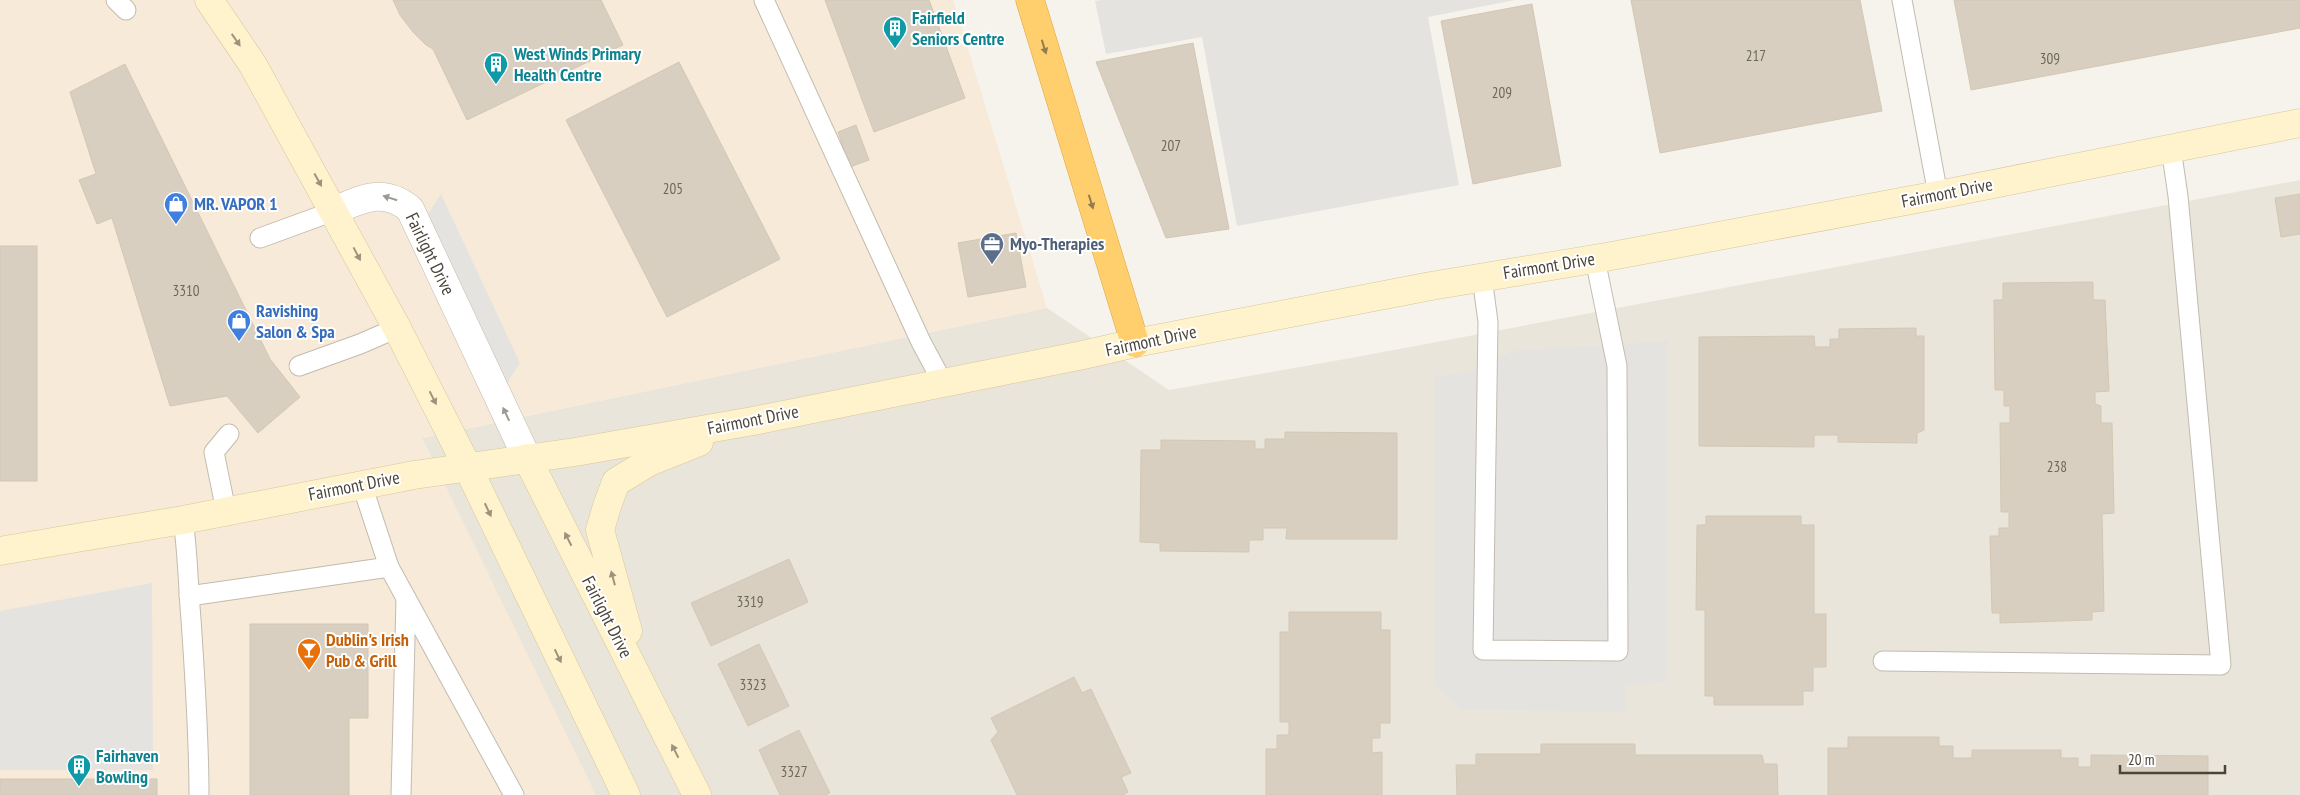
<svg xmlns="http://www.w3.org/2000/svg" width="2300" height="795" font-family="'PT Sans Narrow',sans-serif">
<style>
.residential{fill:#eae5da}
.commercial{fill:#f7ead8}
.parking{fill:#e5e3e0}
.building{fill:#d8cfc1;stroke:#d3c7b4}
.lines{fill:none;stroke-linecap:round;stroke-linejoin:round}
.lane-casing{stroke:#c2bbae;stroke-width:21}
.street-casing{stroke:#c2bbae;stroke-width:29}
.secondary-casing{stroke:#d6c79b;stroke-width:29}
.highway-casing{stroke:#e0a43c;stroke-width:29}
.lane{stroke:#fff;stroke-width:19}
.street{stroke:#fff;stroke-width:28}
.secondary{stroke:#fff3cd;stroke-width:28}
.highway{stroke:#ffcf6e;stroke-width:28}
.oneway{fill:#9c937c}
.oneway2{fill:#937c4e}
.oneway3{fill:#9c9892}
.labels{text-anchor:middle;stroke-width:4;stroke-linejoin:round;paint-order:stroke}
.number-label{font-size:15px;fill:#6e675b}
.culture-label{font-size:18px;font-weight:bold;fill:#0d838f;stroke:#fff;text-anchor:start}
.street-label{font-size:18px;fill:#4b4439;stroke:#fff}
.shop-label{font-size:18px;font-weight:bold;fill:#366cbe;stroke:#fff;text-anchor:start}
.service-label{font-size:18px;font-weight:bold;fill:#4e5e75;stroke:#fff;text-anchor:start}
.food-label{font-size:18px;font-weight:bold;fill:#c56008;stroke:#fff;text-anchor:start}
</style>
<rect width="100%" height="100%" fill="#f6f3ec"/>
<path class="residential" d="M2300 180V795H595L422 438 1047 308 1169 390 1351 358Z"/>
<path class="commercial" d="M0 0H953L1047 308 422 438 596 795H0Z"/>
<g class="parking">
<path d="M1102 0H1515L1428 17 1459 185 1237 226 1202 37 1106 54 1095 1Z"/>
<path d="M441 194 520 363 498 397 419 228Z"/>
<path d="M1667 341V682L1625 685V712L1461 710 1435 686V377L1468 372 1513 351Z"/>
<path d="M152 583 153 770H0V611Z"/>
</g>
<g class="building">
<path d="M393 0H601L623 45 467 120 433 49 426 45 413 32 400 15Z"/>
<path d="M825 0H929L965 98 874 132Z"/>
<path d="M1631 0H1860L1882 111 1660 153Z"/>
<path d="M1954 0H2300V28L1971 90Z"/>
<path d="M1532 4 1561 166 1473 184 1441 21Z"/>
<path d="M1193 43 1229 229 1166 238 1096 62Z"/>
<path d="M679 62 780 259 667 317 566 120Z"/>
<path d="M125 64 270 359 300 397 258 433 227 396 170 406 112 218 97 224 79 180 96 174 70 92Z"/>
<path d="M856 125 869 160 850 167 838 132Z"/>
<path d="M2300 194V234L2281 237 2275 198Z"/>
<path d="M1016 233 1026 287 968 297 958 243Z"/>
<rect x="0" y="246" width="37" height="235"/>
<path d="M2093 282V300H2105L2109 391 2095 392V404L2101 406V423H2112L2114 513 2102 514 2104 611 2092 612V620L2000 623V613H1992L1990 536H1999V528H2009V512H2001L2000 423H2010V406H2004V390H1995L1994 300H2003V283Z"/>
<path d="M1916 328V336H1924V430L1917 433V443L1838 442V435H1814V447L1699 446V337L1814 336 1815 347H1830V339H1839V329Z"/>
<path d="M1285 432 1397 433V539H1286L1287 528H1263V540H1249V552L1160 551V543L1140 542 1141 450H1161V440L1255 441V449H1265V439H1285Z"/>
<path d="M1706 516H1801V525H1814V614H1826V667H1813V691H1803V705H1714V696H1705V610H1696L1697 525H1706Z"/>
<path d="M789 559 808 602 711 646 691 603Z"/>
<path d="M1289 612H1381V630H1390V723H1380V738H1372V753L1382 752V795H1266V749H1277V735H1289V722H1280V632H1289Z"/>
<path d="M250 624H368V718H349V795H250Z"/>
<path d="M759 644 789 706 748 726 718 664Z"/>
<path d="M1074 677 1082 693 1091 689 1131 773 1121 777 1128 792 1123 795H1017L991 740 998 732 991 718Z"/>
<path d="M799 730 830 793 825 795H780L759 750Z"/>
<path d="M1848 737H1939V746H1953V758H1972V750H2061V758H2078V767H2091V755L2208 756V795H1828V748H1848Z"/>
<path d="M1541 744H1635V755H1762L1764 764H1777L1778 795H1457L1456 765H1476V754H1541Z"/>
<rect x="0" y="779" width="157" height="16"/>
</g>
<g class="lines">
<g class="lane-casing">
<g id="lane">
<path d="M116 0 126 10"/>
<path d="M764 0 921 342 943 383"/>
<path d="M1902 0 1938 195"/>
<path d="M260 238 334 211"/>
<path d="M1482 277 1488 322 1483 650 1618 651 1617 366 1595 259"/>
<path d="M299 366 360 344 397 328"/>
<path d="M226 511 214 452 229 434"/>
<path d="M183 520C188 553 188 586 191 619 195 678 199 736 199 795"/>
<path d="M389 567 514 795"/>
<path d="M189 596 389 567 362 485"/>
<path d="M1883 661 2221 665 2178 196 2171 148"/>
<path d="M401 795 406 599"/>
</g>
</g>
<g class="street-casing">
<path id="street" d="M334 211C362 199 383 187 410 209L527 458"/>
</g>
<g class="secondary-casing">
<g id="secondary">
<path d="M209 0 253 65 397 328 467 466 626 795"/>
<path d="M527 458 697 795"/>
<path d="M0 551 183 520 414 475 575 452 753 421 1083 355 1135 343 1431 286 1606 257 1938 195 2300 123"/>
<path d="M628 631 600 530 607 506 616 482 649 462 699 442"/>
</g>
</g>
<g class="highway-casing">
<path id="highway" d="M1030 0 1135 343"/>
</g>
<use href="#lane" class="lane"/>
<use href="#street" class="street"/>
<use href="#secondary" class="secondary"/>
<use href="#highway" class="highway"/>
</g>
<defs><path id="oneway-solid" d="M-6-.8H1V-3.2L6.5 0L1 3.2V.8H-6Z" transform="scale(1.25)"/></defs>
<g class="oneway">
<use href="#oneway-solid" transform="translate(236 40) rotate(55)"/>
<use href="#oneway-solid" transform="translate(318 180) rotate(61)"/>
<use href="#oneway-solid" transform="translate(357 254) rotate(62)"/>
<use href="#oneway-solid" transform="translate(433 398) rotate(63)"/>
<use href="#oneway-solid" transform="translate(488 510) rotate(65)"/>
<use href="#oneway-solid" transform="translate(568 539) rotate(-117)"/>
<use href="#oneway-solid" transform="translate(613 578) rotate(-105)"/>
<use href="#oneway-solid" transform="translate(558 656) rotate(64)"/>
<use href="#oneway-solid" transform="translate(675 751) rotate(-117)"/>
</g>
<g class="oneway2">
<use href="#oneway-solid" transform="translate(1044 47) rotate(73)"/>
<use href="#oneway-solid" transform="translate(1091 202) rotate(73)"/>
</g>
<g class="oneway3">
<use href="#oneway-solid" transform="translate(390 198) rotate(-163)"/>
<use href="#oneway-solid" transform="translate(506 414) rotate(-115)"/>
</g>
<defs>
<g id="building-pin" transform="scale(1.25)"><path d="M0 17L-7.5 6A9.5 9.5 0 1 1 7.5 6Z" fill="#0f9aa8" stroke="#fff"/><path d="M-4-6H4V6H1V3H-1V6H-4ZM-2.5-4.3h1.7v1.8h-1.7ZM.8-4.3h1.7v1.8H.8ZM-2.5-1h1.7V.8h-1.7ZM.8-1h1.7V.8H.8Z" fill="#fff"/></g>
<g id="shop-pin" transform="scale(1.25)"><path d="M0 17L-7.5 6A9.5 9.5 0 1 1 7.5 6Z" fill="#3f7fe0" stroke="#fff"/><path d="M-5-2.5h2.3a2.7 3.5 0 0 1 5.4 0H5L5.5 6h-11ZM-1.5-2.5h3a1.5 2.3 0 0 0-3 0Z" fill="#fff"/></g>
<g id="office-pin" transform="scale(1.25)"><path d="M0 17L-7.5 6A9.5 9.5 0 1 1 7.5 6Z" fill="#5c6f8a" stroke="#fff"/><path d="M-6-3h4V-5.5h4V-3h4V5H-6ZM-1-4.5V-3h2v-1.5ZM-6 0V1H6V0Z" fill="#fff"/></g>
<g id="bar-pin" transform="scale(1.25)"><path d="M0 17L-7.5 6A9.5 9.5 0 1 1 7.5 6Z" fill="#e8710a" stroke="#fff"/><path d="M-6-5H6L.8 .8V4.5H3.5V6h-7V4.5H-.8V.8Z" fill="#fff"/></g>
</defs>
<g fill-rule="evenodd">
<use href="#building-pin" x="895" y="28"/>
<use href="#building-pin" x="496" y="64"/>
<use href="#shop-pin" x="176" y="204"/>
<use href="#office-pin" x="992" y="244"/>
<use href="#shop-pin" x="239" y="321"/>
<use href="#bar-pin" x="309" y="650"/>
<use href="#building-pin" x="79" y="766"/>
</g>
<g class="labels">
<g class="number-label">
<text x="1756" y="61">217</text>
<text x="2050" y="64">309</text>
<text x="1502" y="98">209</text>
<text x="1171" y="151">207</text>
<text x="673" y="194">205</text>
<text x="186" y="296">3310</text>
<text x="2057" y="472">238</text>
<text x="750" y="607">3319</text>
<text x="753" y="690">3323</text>
<text x="794" y="777">3327</text>
</g>
<g class="culture-label">
<text x="912" y="24">Fairfield<tspan x="912" dy="21">Seniors Centre</tspan></text>
<text x="514" y="60">West Winds Primary<tspan x="514" dy="21">Health Centre</tspan></text>
<text x="96" y="762">Fairhaven<tspan x="96" dy="21">Bowling</tspan></text>
</g>
<g class="street-label">
<text transform="translate(1947 193) rotate(-11)" y="6">Fairmont Drive</text>
<text transform="translate(430 254) rotate(64)" y="6">Fairlight Drive</text>
<text transform="translate(1549 266) rotate(-9)" y="6">Fairmont Drive</text>
<text transform="translate(1151 341) rotate(-12)" y="6">Fairmont Drive</text>
<text transform="translate(753 420) rotate(-11)" y="6">Fairmont Drive</text>
<text transform="translate(354 486) rotate(-11)" y="6">Fairmont Drive</text>
<text transform="translate(607 617) rotate(63)" y="6">Fairlight Drive</text>
</g>
<g class="shop-label">
<text x="194" y="210">MR. VAPOR 1</text>
<text x="256" y="317">Ravishing<tspan x="256" dy="21">Salon &amp; Spa</tspan></text>
</g>
<g class="service-label">
<text x="1010" y="250">Myo-Therapies</text>
</g>
<g class="food-label">
<text x="326" y="646">Dublin's Irish<tspan x="326" dy="21">Pub &amp; Grill</tspan></text>
</g>
</g>
<path d="M2120 765v8h105v-8" fill="none" stroke="#4b4439" stroke-width="2.5"/>
<text x="2128" y="765" font-size="15" fill="#4b4439" stroke="#ffffff" stroke-width="4" paint-order="stroke">20 m</text>
</svg>
